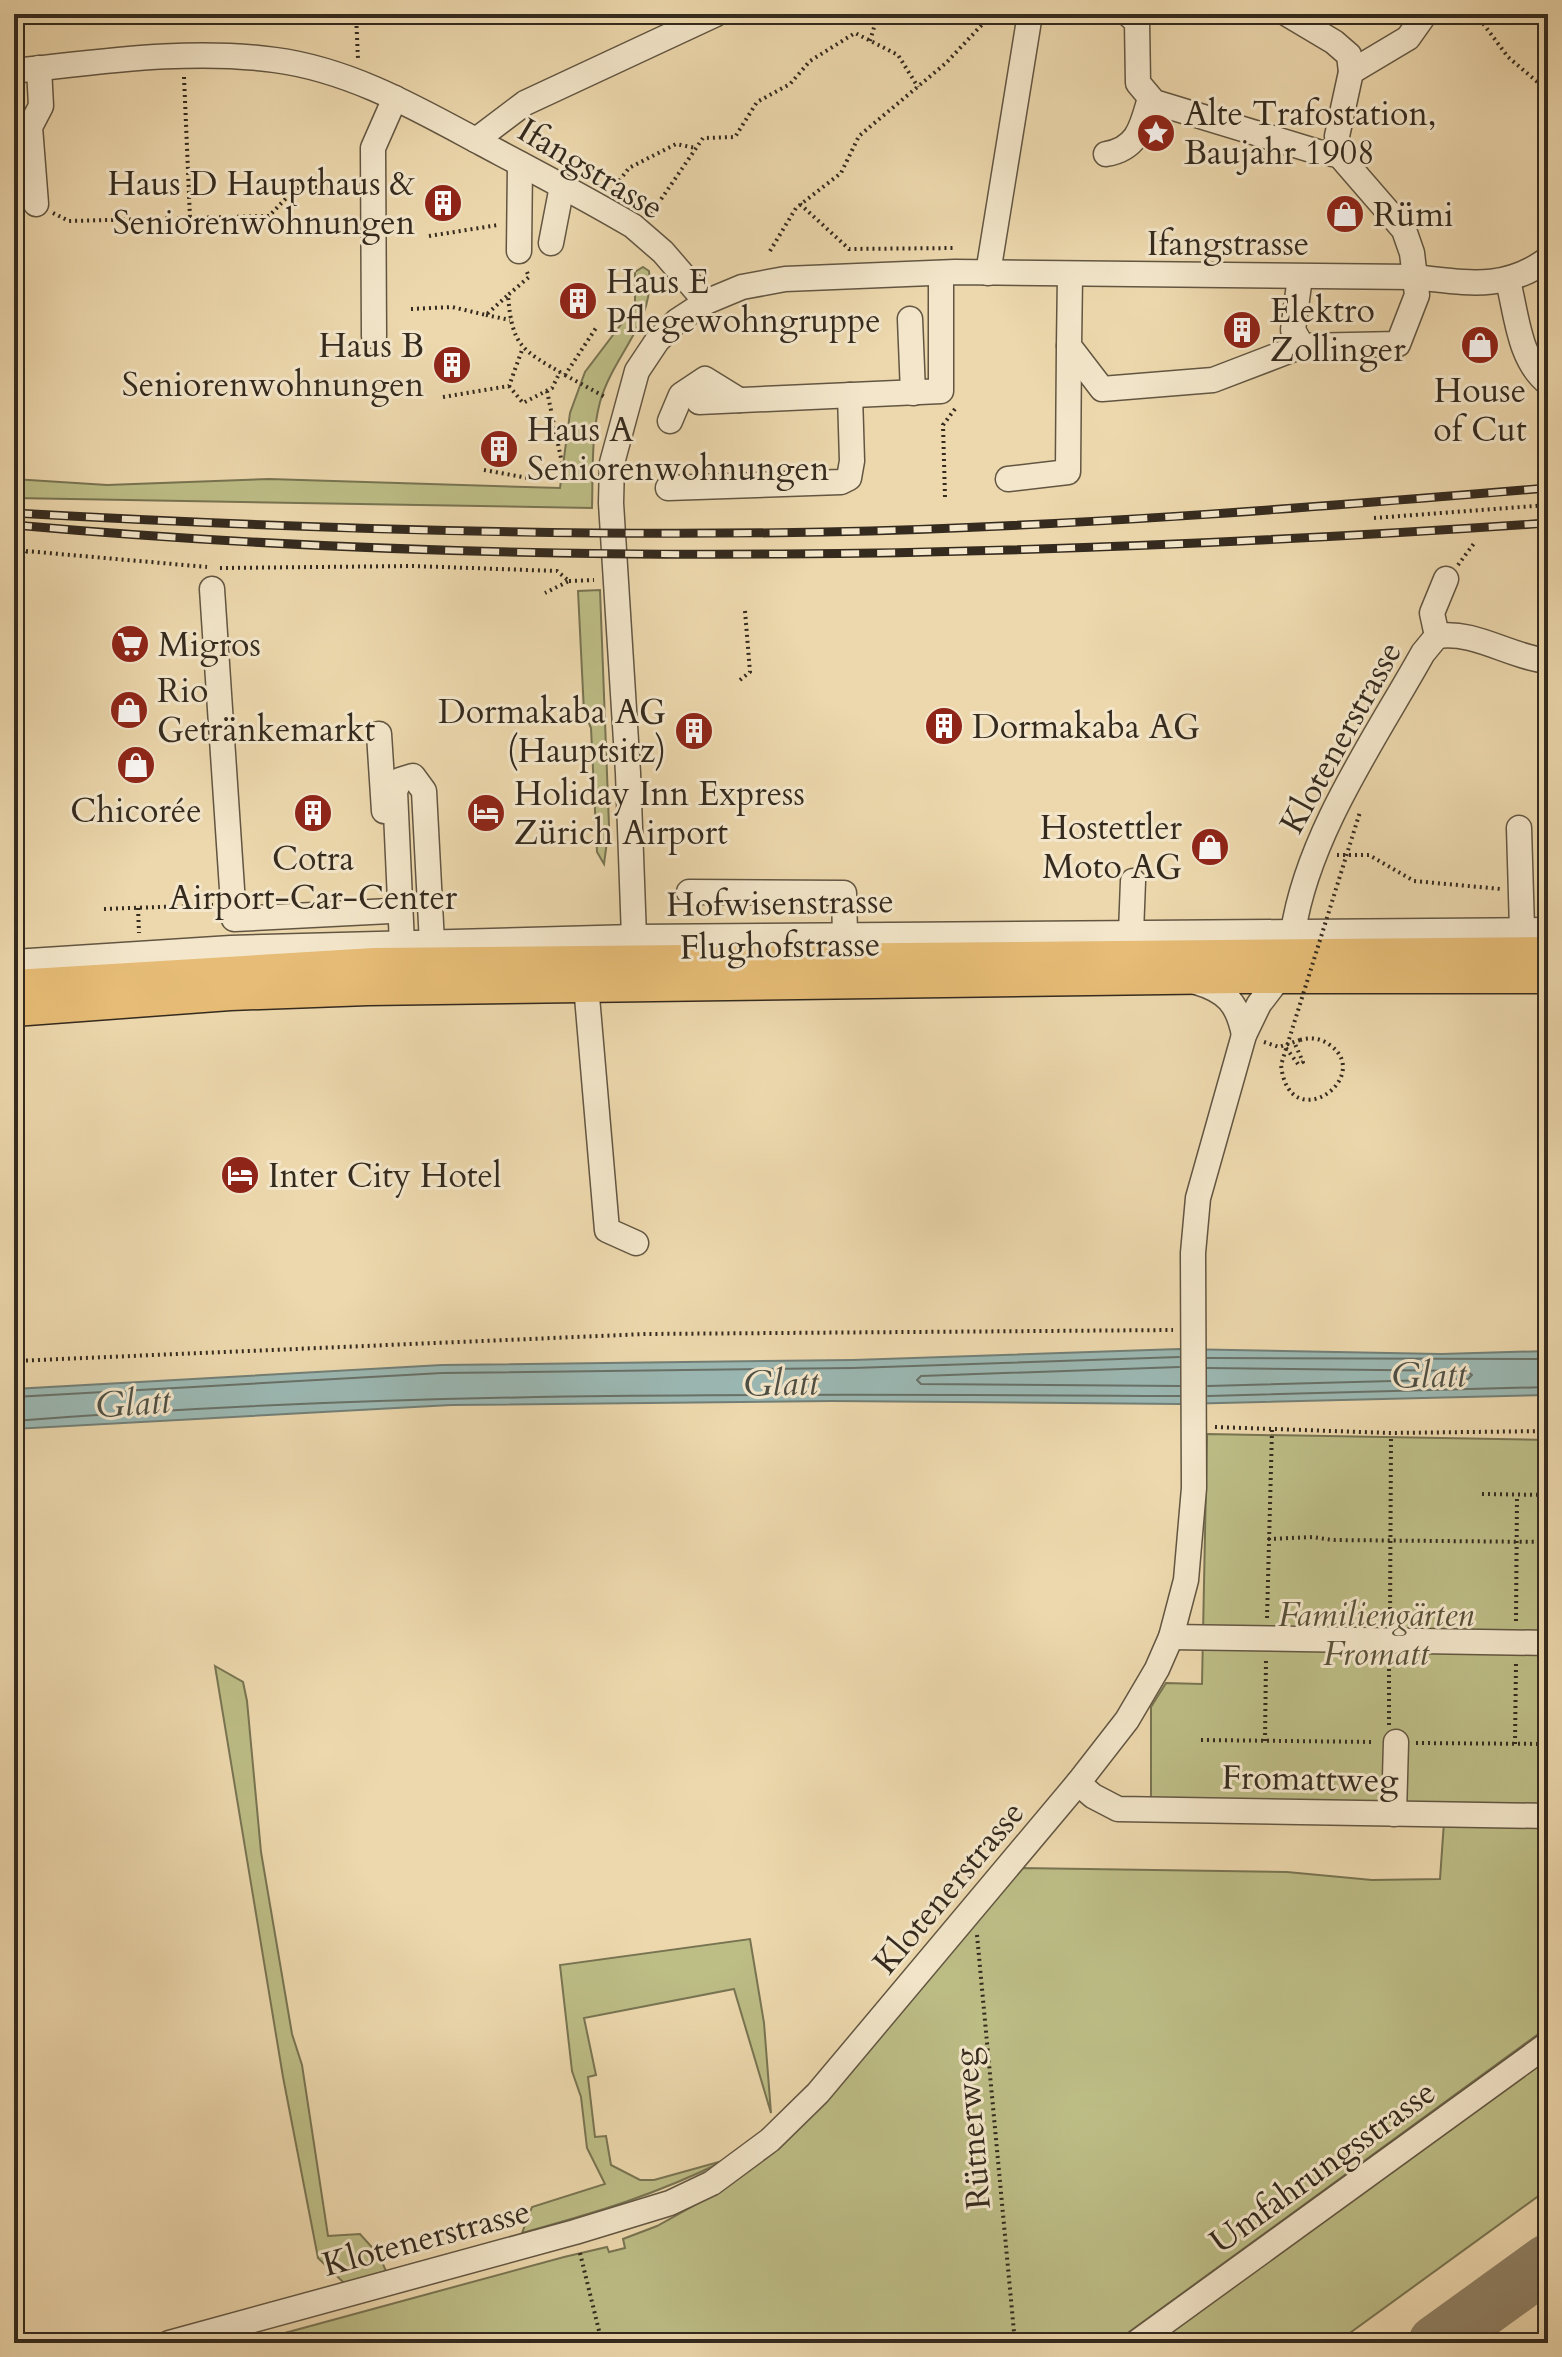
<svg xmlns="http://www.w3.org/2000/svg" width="1562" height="2357" font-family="Cardo,serif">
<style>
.green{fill:#bdbd86;stroke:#787452;stroke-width:2}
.water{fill:#9bb8b3;stroke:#727f77;stroke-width:2}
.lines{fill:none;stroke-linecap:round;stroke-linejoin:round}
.shore{stroke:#687168;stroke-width:2}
.taxiway{stroke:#908166;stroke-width:56}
.minor-casing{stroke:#625642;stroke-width:27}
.major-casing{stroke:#342a1e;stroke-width:35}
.path{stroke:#342a1e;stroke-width:4;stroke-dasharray:2 4;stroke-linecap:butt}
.minor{stroke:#f3e6ca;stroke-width:24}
.major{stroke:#e6bc76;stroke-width:32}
.rail-casing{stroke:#342a1e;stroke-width:9}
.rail{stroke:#f3e6ca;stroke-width:6;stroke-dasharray:18;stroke-linecap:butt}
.path-bridge{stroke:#342a1e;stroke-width:4;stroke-dasharray:2 4;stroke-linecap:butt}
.labels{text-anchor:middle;stroke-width:6;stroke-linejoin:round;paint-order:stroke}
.poi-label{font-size:34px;fill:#342a1e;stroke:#f3e6ca;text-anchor:start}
.street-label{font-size:34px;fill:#342a1e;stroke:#f3e6ca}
.park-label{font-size:34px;font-style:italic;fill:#564f38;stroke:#f3e6ca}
.water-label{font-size:36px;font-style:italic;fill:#4e4e43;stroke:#f3e6ca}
</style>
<rect width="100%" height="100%" fill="#edd8ad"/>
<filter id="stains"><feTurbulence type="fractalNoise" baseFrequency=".0025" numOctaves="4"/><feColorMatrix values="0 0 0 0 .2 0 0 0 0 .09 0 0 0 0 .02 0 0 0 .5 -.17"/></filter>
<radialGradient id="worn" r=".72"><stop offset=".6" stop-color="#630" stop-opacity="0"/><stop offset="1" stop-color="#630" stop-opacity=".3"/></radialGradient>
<g class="green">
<path d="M643 267 649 271C655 323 614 353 600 402 591 436 593 474 592 508L14 498V479L107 485 269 479 560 488 570 413 585 372 635 306V272Z"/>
<path d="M600 590 609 826 604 864 597 852 591 728 584 712 578 591Z"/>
<path d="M1207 1434 1548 1440V1812L1151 1804V1707L1166 1683 1202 1684Z"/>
<path d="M215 1666 243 1682 247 1701 261 1852 292 2034 302 2065 328 2236 360 2234 379 2255 386 2271 344 2283 318 2258 283 2077Z"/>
<path d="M1444 1822 1548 1823V2027L1114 2343H248L564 2257 607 2247 609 2252 625 2248 623 2239 657 2226 720 2191 777 2148 1020 1868 1287 1872 1372 1880 1440 1879Z"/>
<path d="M750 1939 764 2023 771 2113 734 1989 584 2018 596 2075 588 2077 595 2137 606 2136 611 2165 640 2180H654L726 2160C655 2195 598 2212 522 2233L532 2207 605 2184 587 2148 581 2097 572 2071 560 1965Z"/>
<path d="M1548 2052V2189L1336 2343H1148Z"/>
</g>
<path class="water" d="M1179 1349 1441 1354 1548 1351V1395L1179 1404 832 1401 451 1405 14 1429V1389L442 1365 853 1360Z"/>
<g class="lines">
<g class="shore">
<path d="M1207 1358 1548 1359"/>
<path d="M1179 1367 921 1376 917 1380 921 1384 1180 1386"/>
<path d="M1207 1368 1467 1371 1472 1375 1468 1379 1208 1386"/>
<path d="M1208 1396 1548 1387"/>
<path d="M14 1397 442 1373 853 1368 1179 1357"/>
<path d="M14 1421C402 1390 791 1394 1180 1396"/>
</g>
<path class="taxiway" d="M1436 2343 1548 2262"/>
<g class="minor-casing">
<g id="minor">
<path d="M1128 14 1137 22 1138 83 1154 102 1318 152 1339 155"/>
<path d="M14 71C100 62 189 48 275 60 351 70 418 109 483 144 534 171 584 197 633 226L663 252 706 302"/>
<path d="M1351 72 1408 38 1425 14"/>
<path d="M476 140 525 103 716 14"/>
<path d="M1106 154C1138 149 1142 126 1150 98"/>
<path d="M36 204 30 127 41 106 39 68"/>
<path d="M551 243 562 186"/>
<path d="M519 251 520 164"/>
<path d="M988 273 1030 14"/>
<path d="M1070 276 1069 346 1102 389 1213 380 1302 346 1398 344 1417 295 1412 253 1404 230 1339 155 1337 136 1351 72 1349 55 1334 42 1287 14"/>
<path d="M1300 277 1293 330 1302 346"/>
<path d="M1508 281C1517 316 1519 360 1548 383"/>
<path d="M910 319 913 393"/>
<path d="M374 336 373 148 395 98"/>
<path d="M699 402 941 391V273"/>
<path d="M670 421 681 395 705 379 739 400"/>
<path d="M1008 479 1068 472 1069 346"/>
<path d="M668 488 841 482 849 478 852 461 850 395"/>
<path d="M212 589 234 919 390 911"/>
<path d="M1437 636C1474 630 1510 657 1548 661"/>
<path d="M1437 636 1432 613 1446 579"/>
<path d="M379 734 384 811"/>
<path d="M1519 828 1522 929"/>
<path d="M689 892 844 893 845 935"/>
<path d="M1293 932C1308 834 1375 739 1423 653L1437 636"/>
<path d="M1131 933 1133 881"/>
<path d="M634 937 628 773 611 503 612 463 637 371 657 341 677 321 706 302 742 287 785 279 955 272 1413 277C1465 282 1503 292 1548 259"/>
<path d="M402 944 395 791 400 780 413 776 424 791 432 943"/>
<path d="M14 962 231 948 634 937 1548 930"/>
<path d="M1196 982C1227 991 1238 1004 1244 1035"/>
<path d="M586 985 607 1230 636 1243"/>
<path d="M1171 1637 1548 1643"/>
<path d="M1078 1783 1093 1796 1118 1809 1548 1816"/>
<path d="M1394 1814 1396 1742"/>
<path d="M169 2343 575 2232 670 2203 712 2183 770 2140 818 2093 1078 1783 1127 1720 1157 1669 1171 1637 1186 1580 1194 1488 1193 1253 1198 1198 1244 1035 1259 1004 1279 978"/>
<path d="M1136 2343 1548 2044"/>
</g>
</g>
<g class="major-casing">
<g id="major">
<path d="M14 986 374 964 1548 953"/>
<path d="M14 1010 230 994 368 989 1238 977H1548"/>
</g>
</g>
<g class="path">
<path d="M356 14 358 59"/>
<path d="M1476 14 1508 57 1548 91"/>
<path d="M870 41 878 14"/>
<path d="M184 77 190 218"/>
<path d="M612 190 629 168 676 144 696 148"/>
<path d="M800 204 849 249 956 248"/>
<path d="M53 213 69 221 269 216 296 188 353 186"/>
<path d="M651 214 703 138 735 137 757 102 790 84 810 61 855 33 898 55 918 87"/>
<path d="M429 236 498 225"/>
<path d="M770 251 796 208 841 173 859 136 946 63 992 14"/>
<path d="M527 272 529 277 508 295C512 347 522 350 565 375L596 328"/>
<path d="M411 309 452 307 486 315 508 295"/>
<path d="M486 315 510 320"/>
<path d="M565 375 607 398"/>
<path d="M509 386 523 403 552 388 560 372"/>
<path d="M443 397 509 386 522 350"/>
<path d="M1546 425 1548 441"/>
<path d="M484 470 539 480 562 463 547 391"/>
<path d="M945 497 943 425 955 409"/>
<path d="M1374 518 1548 505"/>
<path d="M14 550 207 567"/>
<path d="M1458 565 1475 542"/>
<path d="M220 568 413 566 557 571 569 581 545 593"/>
<path d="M14 574 26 552"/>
<path d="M569 581 594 580"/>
<path d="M740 680 750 672 745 611"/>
<path d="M1337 855H1369L1414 881 1501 889"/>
<path d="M138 908 139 933"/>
<path d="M104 909 213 905"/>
<path d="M1264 1042 1279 1047 1300 1040"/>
<path d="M1286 1048 1298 1064 1303 1062 1295 1044"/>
<path d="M14 1361 646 1334 1173 1330"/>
<path d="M1215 1427 1391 1433 1548 1431"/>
<path d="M1482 1494 1548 1495"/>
<path d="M1268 1539 1313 1537 1332 1540 1548 1542"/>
<path d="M1267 1618 1272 1430"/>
<path d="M1390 1621 1391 1439"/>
<path d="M1516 1621 1517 1495"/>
<path d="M1389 1725V1661"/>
<path d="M1201 1740 1375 1742"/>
<path d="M1265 1741 1266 1659"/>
<path d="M1416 1743 1548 1744"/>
<path d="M1515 1744 1516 1662"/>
<path d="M977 1935 1015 2343"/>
<path d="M580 2253 602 2343"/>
</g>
<use href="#minor" class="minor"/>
<use href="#major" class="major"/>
<g class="rail-casing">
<g id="rail">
<path d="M14 513C284 528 553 537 824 532 1066 527 1307 508 1548 488"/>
<path d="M14 525C520 570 1041 558 1548 523"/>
</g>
</g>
<use href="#rail" class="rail"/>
<path class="path-bridge" d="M1300 1040C1310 1037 1321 1038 1330 1045 1375 1077 1289 1139 1281 1065L1360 812"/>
</g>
<defs>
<g id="sight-disc" transform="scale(2)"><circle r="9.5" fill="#8f2418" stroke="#f3e6ca"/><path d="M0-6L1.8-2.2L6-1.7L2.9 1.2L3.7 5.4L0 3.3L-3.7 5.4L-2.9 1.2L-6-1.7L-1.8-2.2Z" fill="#fff"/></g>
<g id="building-disc" transform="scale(2)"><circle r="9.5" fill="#8f2418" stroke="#f3e6ca"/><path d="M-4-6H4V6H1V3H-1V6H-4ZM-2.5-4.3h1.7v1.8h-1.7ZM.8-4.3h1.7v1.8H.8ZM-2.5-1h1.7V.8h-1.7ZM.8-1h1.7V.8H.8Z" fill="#fff"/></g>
<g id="shop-disc" transform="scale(2)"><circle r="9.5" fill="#8f2418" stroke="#f3e6ca"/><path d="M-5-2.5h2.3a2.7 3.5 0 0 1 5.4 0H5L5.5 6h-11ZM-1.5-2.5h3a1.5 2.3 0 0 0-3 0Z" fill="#fff"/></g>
<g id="supermarket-disc" transform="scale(2)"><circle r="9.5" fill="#8f2418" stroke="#f3e6ca"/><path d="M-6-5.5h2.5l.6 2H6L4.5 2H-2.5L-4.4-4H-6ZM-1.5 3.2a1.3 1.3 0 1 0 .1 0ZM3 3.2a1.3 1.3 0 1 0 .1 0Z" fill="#fff"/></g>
<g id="hotel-disc" transform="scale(2)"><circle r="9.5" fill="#8f2418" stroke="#f3e6ca"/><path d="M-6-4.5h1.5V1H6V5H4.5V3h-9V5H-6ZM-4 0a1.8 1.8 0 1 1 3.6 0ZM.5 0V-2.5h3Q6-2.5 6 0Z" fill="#fff"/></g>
</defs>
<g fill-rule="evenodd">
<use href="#sight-disc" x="1156" y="133"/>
<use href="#building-disc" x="443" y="203"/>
<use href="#shop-disc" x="1345" y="214"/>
<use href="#building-disc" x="578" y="301"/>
<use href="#building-disc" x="1242" y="330"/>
<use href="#shop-disc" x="1480" y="345"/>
<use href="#building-disc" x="452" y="365"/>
<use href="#building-disc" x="499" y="449"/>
<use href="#supermarket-disc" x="130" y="644"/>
<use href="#shop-disc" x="129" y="710"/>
<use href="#building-disc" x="944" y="726"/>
<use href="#building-disc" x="694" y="731"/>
<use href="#shop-disc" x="136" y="765"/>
<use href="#building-disc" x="313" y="813"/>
<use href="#hotel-disc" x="486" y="813"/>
<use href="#shop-disc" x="1210" y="847"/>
<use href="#hotel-disc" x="240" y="1175"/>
</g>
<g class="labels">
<g class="poi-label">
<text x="1184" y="125">Alte Trafostation,<tspan x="1184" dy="39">Baujahr 1908</tspan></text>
<text x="415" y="195" text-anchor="end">Haus D Haupthaus &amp;<tspan x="415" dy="39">Seniorenwohnungen</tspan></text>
<text x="1373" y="226">Rümi</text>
<text x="606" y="293">Haus E<tspan x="606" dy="39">Pflegewohngruppe</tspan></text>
<text x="1270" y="322">Elektro<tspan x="1270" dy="39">Zollinger</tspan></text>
<text x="424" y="357" text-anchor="end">Haus B<tspan x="424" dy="39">Seniorenwohnungen</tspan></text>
<text x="1480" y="402" text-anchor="middle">House<tspan x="1480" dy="39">of Cut</tspan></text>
<text x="527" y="441">Haus A<tspan x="527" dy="39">Seniorenwohnungen</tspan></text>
<text x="158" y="656">Migros</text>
<text x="157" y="702">Rio<tspan x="157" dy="39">Getränkemarkt</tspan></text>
<text x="666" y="723" text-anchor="end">Dormakaba AG<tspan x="666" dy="39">(Hauptsitz)</tspan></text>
<text x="972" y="738">Dormakaba AG</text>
<text x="514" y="805">Holiday Inn Express<tspan x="514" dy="39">Zürich Airport</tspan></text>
<text x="136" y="822" text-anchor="middle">Chicorée</text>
<text x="1182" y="839" text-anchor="end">Hostettler<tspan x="1182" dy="39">Moto AG</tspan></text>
<text x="313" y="870" text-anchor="middle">Cotra<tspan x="313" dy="39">Airport-Car-Center</tspan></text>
<text x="268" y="1187">Inter City Hotel</text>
</g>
<g class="street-label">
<text transform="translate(591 168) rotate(31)" y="12">Ifangstrasse</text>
<text x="1228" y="255">Ifangstrasse</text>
<text transform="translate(1340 737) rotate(-61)" y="12">Klotenerstrasse</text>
<text transform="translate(780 902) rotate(-1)" y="12">Hofwisenstrasse</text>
<text transform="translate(780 945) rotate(-1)" y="12">Flughofstrasse</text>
<text transform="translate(1310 1778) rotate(1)" y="12">Fromattweg</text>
<text transform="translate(948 1887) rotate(-50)" y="12">Klotenerstrasse</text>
<text transform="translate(971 2129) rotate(-95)" y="12">Rütnerweg</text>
<text transform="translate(1322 2166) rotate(-36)" y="12">Umfahrungsstrasse</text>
<text transform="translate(426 2237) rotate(-15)" y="12">Klotenerstrasse</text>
</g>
<g class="park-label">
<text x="1376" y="1626">Familiengärten<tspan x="1376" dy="39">Fromatt</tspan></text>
</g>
<g class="water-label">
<text transform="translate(1429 1374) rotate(-1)" y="13">Glatt</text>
<text transform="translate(781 1382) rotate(-1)" y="13">Glatt</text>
<text transform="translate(133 1402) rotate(-4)" y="13">Glatt</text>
</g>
</g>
<rect width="1562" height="2357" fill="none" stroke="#edd8ad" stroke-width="48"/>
<rect x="16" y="16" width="1530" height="2325" fill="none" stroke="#342a1e" stroke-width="4"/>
<rect x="24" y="24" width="1514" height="2309" fill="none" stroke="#342a1e" stroke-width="2"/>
<rect width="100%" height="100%" filter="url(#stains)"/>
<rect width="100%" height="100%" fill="url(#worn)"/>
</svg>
